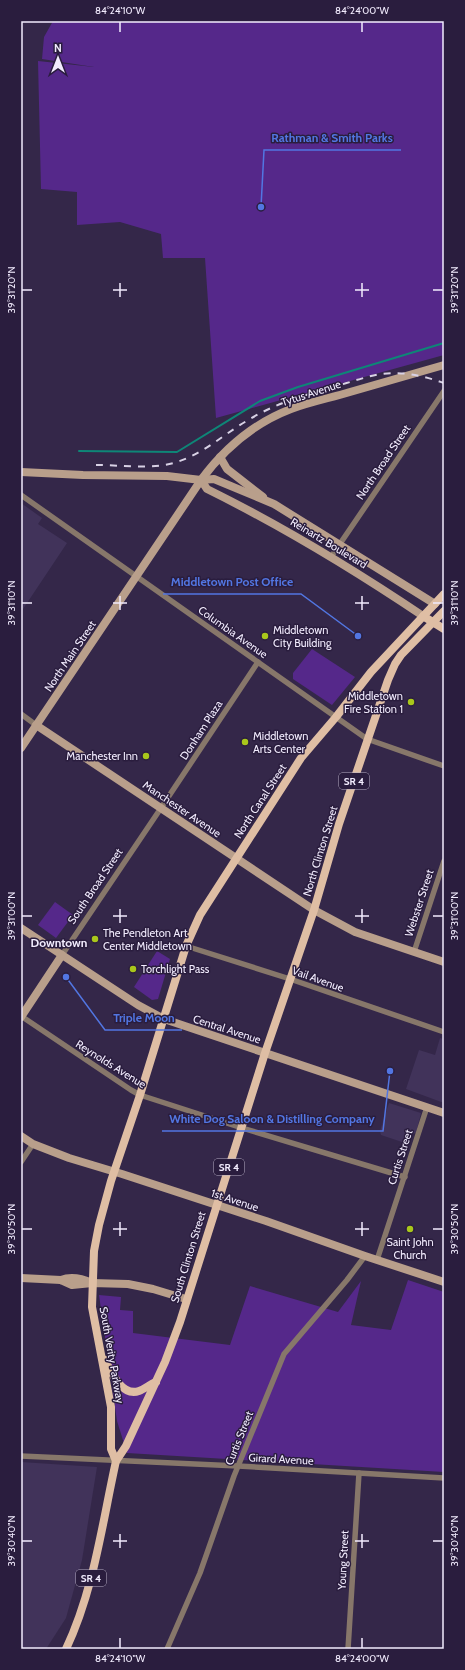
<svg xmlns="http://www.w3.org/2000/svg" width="465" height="1670" font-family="Cabin,sans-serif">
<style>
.built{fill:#41335a}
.green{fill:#55288a}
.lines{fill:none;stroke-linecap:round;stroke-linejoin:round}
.stream{stroke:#0e8677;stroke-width:2}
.street{stroke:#87776a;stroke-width:5.5}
.secondary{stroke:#b99f8b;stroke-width:8}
.primary{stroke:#dfbea4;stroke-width:8}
.rail{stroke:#d8d1e5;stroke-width:2;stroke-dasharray:7 7;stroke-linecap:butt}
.ticks{fill:none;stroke:#f2ecfe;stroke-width:1.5}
.poi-dot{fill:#a9c71b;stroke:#2a1d3e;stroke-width:1.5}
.labels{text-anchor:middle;stroke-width:3;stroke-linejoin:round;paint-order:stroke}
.shield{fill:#2a1d3e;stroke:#b6aec4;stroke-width:1}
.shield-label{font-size:10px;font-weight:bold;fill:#f2ecfe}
.street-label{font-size:11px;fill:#f2ecfe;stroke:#2a1d3e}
.poi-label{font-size:11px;fill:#f2ecfe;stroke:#2a1d3e;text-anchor:start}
.neighbourhood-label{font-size:12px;font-weight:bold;fill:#f2ecfe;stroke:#2a1d3e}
.leader{fill:none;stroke:#5276e2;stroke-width:1.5}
.callout-dot{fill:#5276e2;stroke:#2a1d3e;stroke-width:1.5}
.callout-label{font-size:12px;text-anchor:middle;font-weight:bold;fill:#5276e2;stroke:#2a1d3e;stroke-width:3;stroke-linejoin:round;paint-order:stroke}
.neatline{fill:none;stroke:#f2ecfe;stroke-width:1.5}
.ticks-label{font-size:10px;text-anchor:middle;fill:#f2ecfe}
</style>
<rect width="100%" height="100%" fill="#342749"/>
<g class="built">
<path d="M21 503 42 518 38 524 67 543 21 612Z"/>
<path d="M440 1038 444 1039V1103L406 1089 419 1050 435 1055Z"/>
<path d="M389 1103 421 1113 416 1133 412 1134 408 1144 381 1135 380 1131Z"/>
<path d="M21 1462 97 1467 82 1560 66 1618 46 1649H21Z"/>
</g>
<g class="green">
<path d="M53 21H444V355L216 418 205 258H163L161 234 120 222 77 225V192L41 189 38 61 94 67 42 59 44 37Z"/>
<path d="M312 649 355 677 332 705 293 679V673Z"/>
<path d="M55 902 73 915 56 938 38 925Z"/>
<path d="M157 951 170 959 158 999 152 1000 134 987Z"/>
<path d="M408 1280 444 1292V1472L127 1453 117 1421 99 1295 121 1297 120 1310 133 1311V1333L230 1345 250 1286 338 1312 361 1281 351 1325 391 1330Z"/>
</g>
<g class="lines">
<path class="stream" d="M79 451 177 452 260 401 298 387 444 343"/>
<g class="street">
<path d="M21 495 367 739 444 766"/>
<path d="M331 557 444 391"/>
<path d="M21 714 36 725"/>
<path d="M186 946 290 979 444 1032"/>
<path d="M414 952 444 861"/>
<path d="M62 955 161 808 258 662"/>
<path d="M21 1016 131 1090 140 1095 242 1128 405 1177"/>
<path d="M21 1162 33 1144"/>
<path d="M377 1260 427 1107"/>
<path d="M21 1456 238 1466 444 1478"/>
<path d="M167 1649 200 1573 234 1476 284 1354 347 1280 365 1256"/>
<path d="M348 1649 359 1473"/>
</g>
<g class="secondary">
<path d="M220 457 227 469 263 497"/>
<path d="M21 472 83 475 167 476 201 480 214 479 274 504 435 604"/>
<path d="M201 480 207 489C282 526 353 569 423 616"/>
<path d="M36 725 314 910 355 932 444 962"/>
<path d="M21 748 201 480C224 449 254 423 291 409 310 402 330 398 350 392 381 383 413 374 444 365"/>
<path d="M21 928 138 1005 164 1019 444 1113"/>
<path d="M21 1017 62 955"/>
<path d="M21 1136 33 1144 69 1158 122 1174 266 1221 365 1256 444 1282"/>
<path d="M21 1278 61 1280 72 1285 92 1283 128 1284 153 1289 186 1299"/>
<path d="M61 1280C71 1276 81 1278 92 1283"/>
</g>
<g class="primary">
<path d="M423 616 444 629"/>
<path d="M105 1360C111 1372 122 1397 139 1391 145 1389 150 1384 156 1382"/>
<path d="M116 1461 126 1446 165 1362 180 1322 265 1053 314 910 339 824 388 680 395 664 401 655 444 611"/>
<path d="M66 1649C94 1590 102 1524 116 1461L111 1449V1407L92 1307 94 1251 99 1225 111 1181 140 1095 186 946 200 915 301 758 336 717 371 672 444 594"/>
</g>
<path class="rail" d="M96 465C122 465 152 470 177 462 205 453 225 433 250 419 278 402 309 394 340 385 354 381 368 376 381 374 403 371 424 376 444 383"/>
</g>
<path class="ticks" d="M120 22V32M362 22V32M120 283V297M362 283V297M22 290H32M113 290H127M355 290H369M433 290H443M120 596V610M362 596V610M22 603H32M113 603H127M355 603H369M433 603H443M120 909V923M362 909V923M22 916H32M113 916H127M355 916H369M433 916H443M120 1222V1236M362 1222V1236M22 1229H32M113 1229H127M355 1229H369M433 1229H443M120 1534V1548M362 1534V1548M22 1541H32M113 1541H127M355 1541H369M433 1541H443M120 1638V1648M362 1638V1648"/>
<g class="poi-dot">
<circle cx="265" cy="636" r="4"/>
<circle cx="411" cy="702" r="4"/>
<circle cx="245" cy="742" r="4"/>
<circle cx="146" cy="756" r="4"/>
<circle cx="95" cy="939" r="4"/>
<circle cx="133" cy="969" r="4"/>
<circle cx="410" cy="1229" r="4"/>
</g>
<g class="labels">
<g class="shield">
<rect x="339" y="773" width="30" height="16" rx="3"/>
<rect x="214" y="1159" width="30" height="16" rx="3"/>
<rect x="76" y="1570" width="30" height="16" rx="3"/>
</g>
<g class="shield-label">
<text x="354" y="785">SR 4</text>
<text x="229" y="1171">SR 4</text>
<text x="91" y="1582">SR 4</text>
</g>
<g class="street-label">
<text transform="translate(311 393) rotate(-18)" y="4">Tytus Avenue</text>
<text transform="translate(383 462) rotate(-56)" y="4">North Broad Street</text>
<text transform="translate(329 543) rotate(31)" y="4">Reinartz Boulevard</text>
<text transform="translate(233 632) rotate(35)" y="4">Columbia Avenue</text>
<text transform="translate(70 656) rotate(-56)" y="4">North Main Street</text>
<text transform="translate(201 730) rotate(-57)" y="4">Donham Plaza</text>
<text transform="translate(260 801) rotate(-57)" y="4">North Canal Street</text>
<text transform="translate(182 809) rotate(34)" y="4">Manchester Avenue</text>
<text transform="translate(320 851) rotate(-73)" y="4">North Clinton Street</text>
<text transform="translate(95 886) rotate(-56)" y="4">South Broad Street</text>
<text transform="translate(419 903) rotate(-72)" y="4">Webster Street</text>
<text transform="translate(318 979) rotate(20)" y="4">Vail Avenue</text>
<text transform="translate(227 1029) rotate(18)" y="4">Central Avenue</text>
<text transform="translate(111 1064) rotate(32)" y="4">Reynolds Avenue</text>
<text transform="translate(400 1157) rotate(-72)" y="4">Curtis Street</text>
<text transform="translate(235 1200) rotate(18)" y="4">1st Avenue</text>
<text transform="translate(188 1257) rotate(-73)" y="4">South Clinton Street</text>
<text transform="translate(112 1355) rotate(80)" y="4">South Verity Parkway</text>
<text transform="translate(239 1438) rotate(-68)" y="4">Curtis Street</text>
<text transform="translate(281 1459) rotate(3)" y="4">Girard Avenue</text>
<text transform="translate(343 1560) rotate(-87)" y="4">Young Street</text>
</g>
<g class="poi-label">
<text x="273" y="634">Middletown<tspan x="273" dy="13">City Building</tspan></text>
<text x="403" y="700" text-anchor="end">Middletown<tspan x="403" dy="13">Fire Station 1</tspan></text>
<text x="253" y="740">Middletown<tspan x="253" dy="13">Arts Center</tspan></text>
<text x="138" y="760" text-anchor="end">Manchester Inn</text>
<text x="103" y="937">The Pendleton Art<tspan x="103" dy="13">Center Middletown</tspan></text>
<text x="141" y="973">Torchlight Pass</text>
<text x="410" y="1246" text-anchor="middle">Saint John<tspan x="410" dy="13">Church</tspan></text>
</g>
<g class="neighbourhood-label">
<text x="59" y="947">Downtown</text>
</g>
</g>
<path class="leader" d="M261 207L264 150H401M358 636L301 594H163M66 977L105 1030H182M390 1071L383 1131H162"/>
<g class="callout-dot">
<circle cx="261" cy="207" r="4"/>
<circle cx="358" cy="636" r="4"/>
<circle cx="66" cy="977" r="4"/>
<circle cx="390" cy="1071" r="4"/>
</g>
<g class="callout-label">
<text x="332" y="142">Rathman &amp; Smith Parks</text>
<text x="232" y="586">Middletown Post Office</text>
<text x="144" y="1022">Triple Moon</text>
<text x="272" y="1123">White Dog Saloon &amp; Distilling Company</text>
</g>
<rect width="465" height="1670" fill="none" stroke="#2a1d3e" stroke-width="44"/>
<g transform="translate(58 58)" stroke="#2a1d3e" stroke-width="3" paint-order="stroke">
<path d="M0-3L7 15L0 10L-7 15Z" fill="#f2ecfe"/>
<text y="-6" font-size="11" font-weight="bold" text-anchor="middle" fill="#f2ecfe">N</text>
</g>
<rect x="22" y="22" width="421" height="1626" class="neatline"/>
<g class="ticks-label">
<text x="120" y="14">84°24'10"W</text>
<text x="362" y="14">84°24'00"W</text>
<text transform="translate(11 290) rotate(-90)" y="4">39°31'20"N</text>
<text transform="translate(454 290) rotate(-90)" y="4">39°31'20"N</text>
<text transform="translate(11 603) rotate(-90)" y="4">39°31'10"N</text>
<text transform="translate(454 603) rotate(-90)" y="4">39°31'10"N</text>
<text transform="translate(11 916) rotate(-90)" y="4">39°31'00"N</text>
<text transform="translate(454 916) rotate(-90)" y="4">39°31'00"N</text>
<text transform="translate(11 1229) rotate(-90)" y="4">39°30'50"N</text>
<text transform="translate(454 1229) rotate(-90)" y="4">39°30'50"N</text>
<text transform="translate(11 1541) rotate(-90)" y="4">39°30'40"N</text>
<text transform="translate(454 1541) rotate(-90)" y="4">39°30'40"N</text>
<text x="120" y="1662">84°24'10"W</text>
<text x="362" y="1662">84°24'00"W</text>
</g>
</svg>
